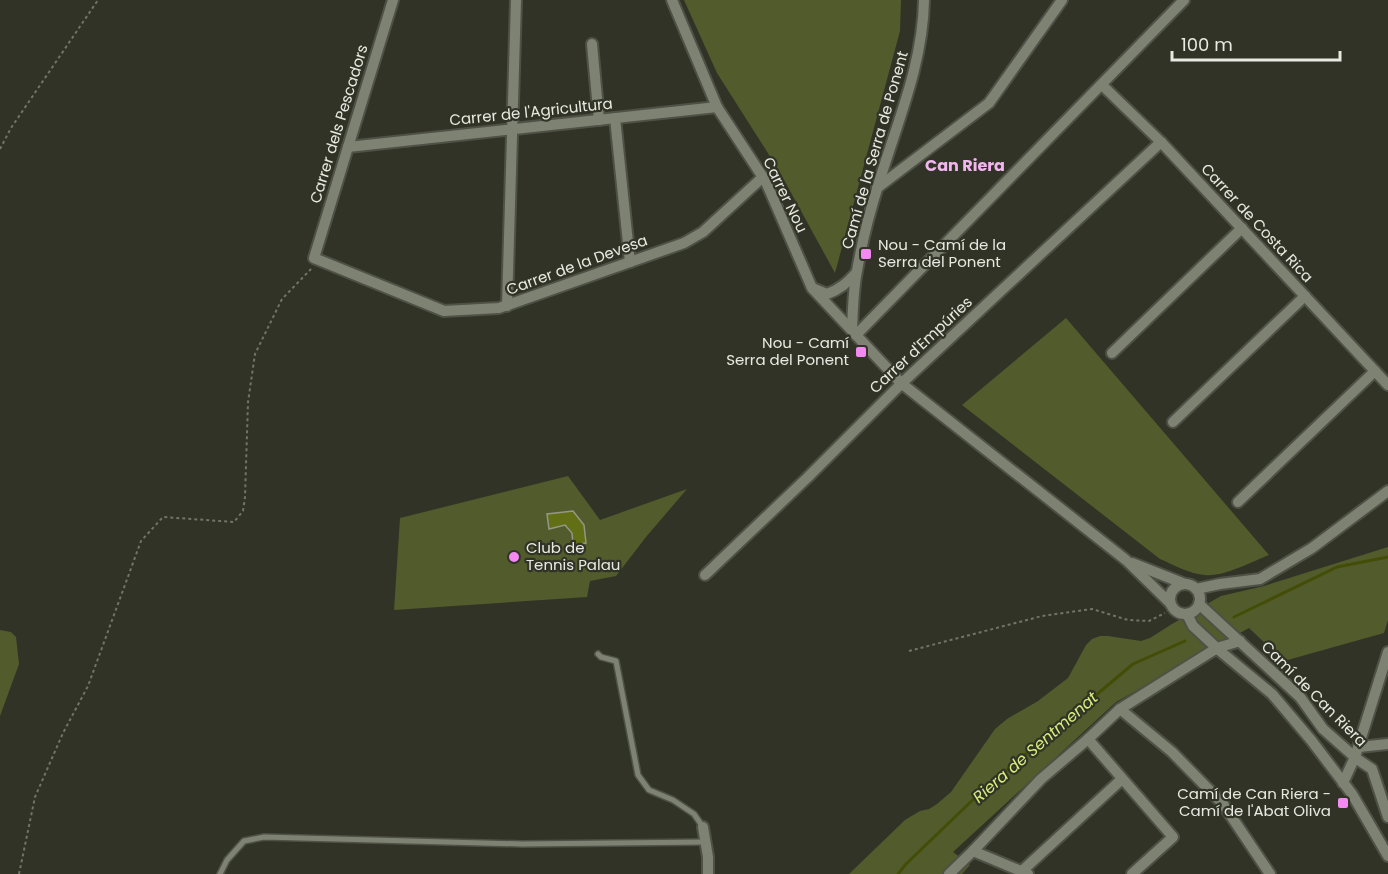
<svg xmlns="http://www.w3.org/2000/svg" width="1388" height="874" font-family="Poppins,sans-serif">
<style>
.green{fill:#525b2b}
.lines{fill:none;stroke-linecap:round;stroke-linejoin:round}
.stream{stroke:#434d06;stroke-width:3}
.building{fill:#626f14;stroke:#949788;stroke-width:1.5}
.service-casing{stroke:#4f5146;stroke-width:8}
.minor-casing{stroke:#4f5146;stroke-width:14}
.path{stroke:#727469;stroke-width:2;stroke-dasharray:3 3;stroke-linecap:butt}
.service{stroke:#7e8273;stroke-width:5}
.minor{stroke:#7e8273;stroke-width:10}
.poi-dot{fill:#f389f1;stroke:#313327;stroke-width:2}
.labels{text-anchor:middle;stroke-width:4.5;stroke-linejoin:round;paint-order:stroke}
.street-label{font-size:15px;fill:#e8eae2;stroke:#313327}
.poi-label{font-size:15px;fill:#e8eae2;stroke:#313327;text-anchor:start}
.neighbourhood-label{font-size:16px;font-weight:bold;fill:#f2b6ef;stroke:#313327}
.water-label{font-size:16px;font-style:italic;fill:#d8ed7c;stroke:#313327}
</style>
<rect width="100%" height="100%" fill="#313327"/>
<g class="green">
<path d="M684 0H901L900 31 835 273 778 169 717 73Z"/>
<path d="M1066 318 1269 555C1251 562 1224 577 1205 575 1190 574 1174 565 1160 559L962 405Z"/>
<path d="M568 476 600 520 687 489 646 537 616 576 590 581 587 597 394 610 400 518Z"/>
<path d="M1388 547V620L1384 633 1284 661 1249 628 1116 702 953 852 970 865 962 874H849L905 820 920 811 929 809 937 804 951 792 995 729 1007 719 1038 701 1068 678 1086 645 1092 639 1100 636H1108L1141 641 1150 638 1172 624 1221 596 1264 586Z"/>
<path d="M0 630 11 632 16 637 19 664 0 716Z"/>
</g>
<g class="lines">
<g class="stream">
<path d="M1234 617 1337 567 1388 557"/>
<path d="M898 874 906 864 982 791 1133 664 1185 641"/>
</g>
</g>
<path class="building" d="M573 511 584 525 586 543 573 545 572 533 565 525 549 529 547 514Z"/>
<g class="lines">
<g class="service-casing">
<g id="service">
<path d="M598 654 601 657 616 661 638 775 649 790 673 800 694 814 703 827"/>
<path d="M220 874 227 860 244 841 264 837 522 844 706 842"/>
</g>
</g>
<g class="minor-casing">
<g id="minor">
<path d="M393 0 314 258 444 311 499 308 684 243 703 232 763 177"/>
<path d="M672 0 717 107 766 182 812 288 901 383 1126 560 1170 603"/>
<path d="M592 44 599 120"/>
<path d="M1102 85 1161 142 1388 385"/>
<path d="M615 118 630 262"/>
<path d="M348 147 717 107"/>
<path d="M877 188 989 103 1062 0"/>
<path d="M815 289 827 294C840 289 847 283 856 273"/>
<path d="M507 306 516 0"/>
<path d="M852 330C853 311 853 290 857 271 862 242 869 214 878 186 896 125 923 65 924 0"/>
<path d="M856 335 1184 0"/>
<path d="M1112 353 1242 228"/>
<path d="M1173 422 1305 296"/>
<path d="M1238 502 1375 371"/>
<path d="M1132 563 1185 584"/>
<path d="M705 575 807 478 903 382 1161 142"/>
<circle cx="1185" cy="599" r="15"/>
<path d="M1196 589 1220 584 1260 579 1312 548 1388 491"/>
<path d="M1199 604 1300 697 1323 729 1357 759 1372 769 1388 817"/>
<path d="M1187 614 1193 626 1220 651 1272 694 1311 740 1352 794 1388 856"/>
<path d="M1120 709 1172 752 1223 804 1270 874"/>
<path d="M1088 739 1173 837 1132 874"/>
<path d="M1359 747 1388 744"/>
<path d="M1343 783 1355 757 1388 652"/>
<path d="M703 827 708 857V874"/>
<path d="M973 851 1028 874"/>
<path d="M1022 871 1122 779"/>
<path d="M949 874 973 851 1041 779 1088 739 1120 709 1217 648 1240 641"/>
</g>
</g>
<g class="path">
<path d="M0 149 11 128 98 0"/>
<path d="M909 651 1042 616 1092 609 1128 620 1149 621 1165 613"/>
<path d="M19 874 35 797 63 733 88 686 141 541 163 517 234 522 243 511 245 497 248 402 255 354 282 299 311 269"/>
</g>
<use href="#service" class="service"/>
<use href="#minor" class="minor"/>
</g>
<g class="poi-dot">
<rect x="860" y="248" width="12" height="12" rx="3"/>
<rect x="855" y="346" width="12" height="12" rx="3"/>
<circle cx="514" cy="557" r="6"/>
<rect x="1337" y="797" width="12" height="12" rx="3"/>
</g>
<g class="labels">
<g class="street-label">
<text transform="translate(531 112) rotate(-6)" y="5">Carrer de l'Agricultura</text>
<text transform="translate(339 124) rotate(-73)" y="5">Carrer dels Pescadors</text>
<text transform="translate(875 150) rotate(-74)" y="5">Camí de la Serra de Ponent</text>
<text transform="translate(785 195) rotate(64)" y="5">Carrer Nou</text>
<text transform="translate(1257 223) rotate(47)" y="5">Carrer de Costa Rica</text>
<text transform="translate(577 265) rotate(-20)" y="5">Carrer de la Devesa</text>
<text transform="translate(921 345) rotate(-43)" y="5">Carrer d'Empúries</text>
<text transform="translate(1314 694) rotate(45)" y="5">Camí de Can Riera</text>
</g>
<g class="poi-label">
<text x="878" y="250">Nou - Camí de la<tspan x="878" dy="17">Serra del Ponent</tspan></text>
<text x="849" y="348" text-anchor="end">Nou - Camí<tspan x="849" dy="17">Serra del Ponent</tspan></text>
<text x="526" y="553">Club de<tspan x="526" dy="17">Tennis Palau</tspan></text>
<text x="1331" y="799" text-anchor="end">Camí de Can Riera -<tspan x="1331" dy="17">Camí de l'Abat Oliva</tspan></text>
</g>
<g class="neighbourhood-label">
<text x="965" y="171">Can Riera</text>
</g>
<g class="water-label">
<text transform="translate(1035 747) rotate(-41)" y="6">Riera de Sentmenat</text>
</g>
</g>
<path d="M1172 51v9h168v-9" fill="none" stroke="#e8eae2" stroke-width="3"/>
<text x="1181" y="51" font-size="18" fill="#e8eae2" stroke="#313327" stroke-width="4.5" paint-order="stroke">100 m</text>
</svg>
